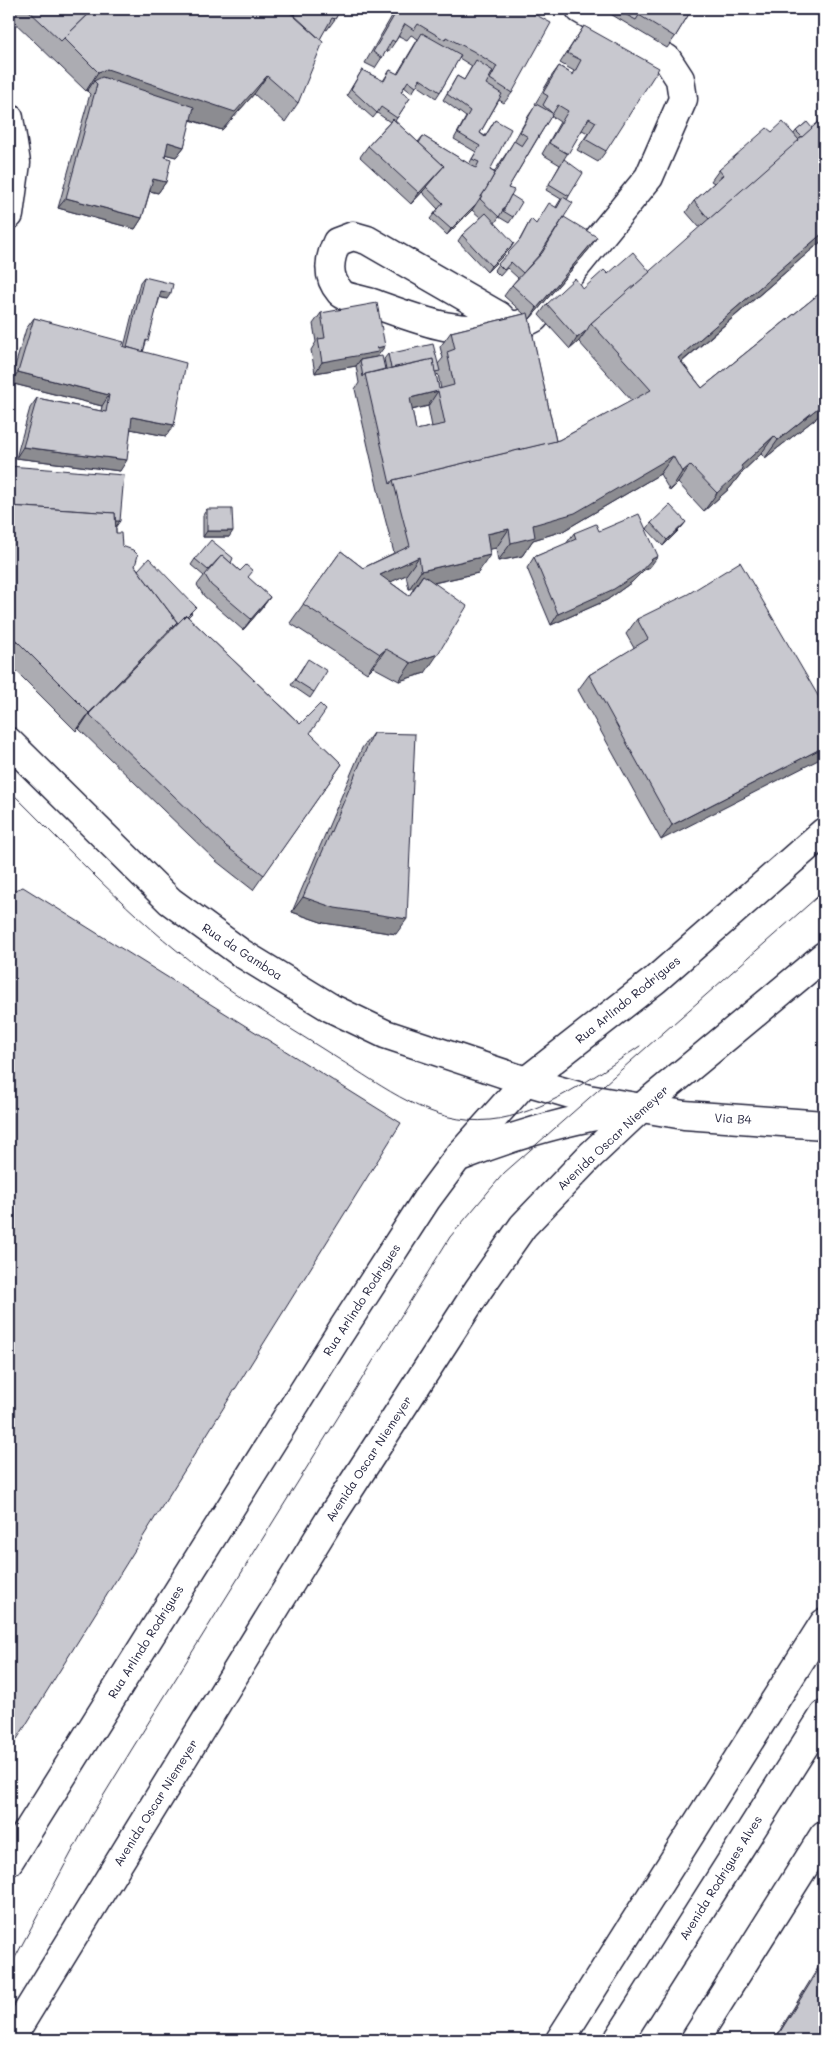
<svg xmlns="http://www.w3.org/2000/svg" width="833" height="2049" font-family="Mali,sans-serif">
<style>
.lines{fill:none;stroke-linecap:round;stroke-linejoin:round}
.minor-casing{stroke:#22223b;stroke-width:31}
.major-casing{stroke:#22223b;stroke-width:31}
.highway-casing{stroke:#22223b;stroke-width:31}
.minor{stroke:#fff;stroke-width:28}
.major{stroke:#fff;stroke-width:28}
.highway{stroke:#fff;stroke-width:28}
.tram{stroke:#22223b;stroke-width:1}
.wall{fill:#acacb2;stroke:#22223b;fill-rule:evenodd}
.shaded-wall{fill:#8c8c91;stroke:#22223b}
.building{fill:#c8c8cf;stroke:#22223b;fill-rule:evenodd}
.labels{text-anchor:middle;stroke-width:4;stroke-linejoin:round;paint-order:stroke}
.street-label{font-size:12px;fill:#22223b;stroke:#fff}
</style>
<rect width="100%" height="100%" fill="#fff"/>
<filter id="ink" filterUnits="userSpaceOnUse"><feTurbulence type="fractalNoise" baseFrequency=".02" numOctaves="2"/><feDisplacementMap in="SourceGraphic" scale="10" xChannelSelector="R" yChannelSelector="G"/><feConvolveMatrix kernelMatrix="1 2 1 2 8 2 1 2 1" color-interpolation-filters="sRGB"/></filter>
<g filter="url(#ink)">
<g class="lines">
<g class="minor-casing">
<g id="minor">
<path d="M9 118 16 163 9 215"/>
<path d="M507 324 499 316 367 240 353 236 337 242C329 259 326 276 340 292 345 298 363 300 372 303 415 318 459 338 505 325 509 324 512 325 516 325 522 325 528 321 534 318L649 177 683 99 680 79 667 59 580 9"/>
<path d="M9 742 170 901 241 953 331 1008 385 1034 526 1081"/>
<path d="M560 2040 824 1623"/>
</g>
</g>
<g class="major-casing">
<g id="major">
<path d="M526 1081 588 1099 684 1115 824 1125"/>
<path d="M462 1156C513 1136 565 1120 620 1112"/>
<path d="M9 1861 338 1336 426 1200 458 1157 526 1081 655 980 824 832"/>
<path d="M10 2040 330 1519 478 1290 523 1226 591 1155 641 1108 824 956"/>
</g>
</g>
<g class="highway-casing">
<g id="highway">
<path d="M618 2040 824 1715"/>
<path d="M695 2040 824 1835"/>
</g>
</g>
<use href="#minor" class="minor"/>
<use href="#major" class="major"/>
<use href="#highway" class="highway"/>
<g class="tram">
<path d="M9 790C71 851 132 918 202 970 245 1002 292 1029 337 1058 383 1086 432 1126 490 1120 542 1115 597 1075 640 1046"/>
<path d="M9 1969 91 1816 132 1749 450 1237 504 1173 824 891"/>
</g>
</g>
<g class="wall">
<path d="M9 9H295L311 13 314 9H341L335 19 327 30 325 29 320 39 298 103 285 122 254 94 222 130 190 120 184 147 176 157 165 154 166 182 158 193 150 191 142 218 135 229 58 208 90 94 87 91 88 90 86 91 9 17Z"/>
<path d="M396 9H531L529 11 512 93 504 103 499 100 480 133 485 136 495 120 490 170 494 172 513 143 529 115 536 105 535 104 551 77 559 66 572 74 574 71 560 63 584 26 606 151 598 162 577 150 588 133 582 130 564 159 569 196 567 200 560 223 590 248 530 319H529L556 441 559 440 632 401 579 342V341L570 349 539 315 547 304 583 289 608 274 650 272 700 228 686 212 694 201 714 183 711 181 719 170 772 132 794 134 796 131 807 122 824 239 682 362 702 388 824 290V412L765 458 761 454 742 472 730 488 704 511 678 483 670 491 660 474 563 531 533 540 522 556 498 561 496 548 489 549 478 573 434 583 425 673 399 681 373 667 367 673 290 623 341 551 363 568 394 553 380 499 355 389 359 383 356 366 315 373 311 350 316 342 313 324 321 313 377 357 385 369H386L384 359 388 354 438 364 443 358 440 347 451 332 524 314 504 296 512 285 518 278 507 268 500 276 494 270 498 264 518 243 531 219 536 224 556 207 561 199 546 190 560 165 542 154 560 122 551 116 508 188 511 195 513 217 509 223 499 217 495 223 510 249 487 272 458 241 462 235 481 218 472 210 447 235 430 219 438 209 422 192 424 190 411 204 360 157 368 146 390 122 377 113 373 118 347 95 362 70 383 81 390 70 397 74 418 39 411 35 407 40 399 36 388 52 386 51 375 68 365 63ZM459 58 472 66 464 80 457 76 443 100 466 117 454 139 476 152 469 164 423 136 418 142 395 121 410 98 401 92 404 87 412 93 417 85 436 98 440 92ZM438 374 441 389H439L436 376ZM428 406 432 427 416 430 412 410ZM406 575 409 589 414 588 409 596 390 582Z"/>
<path d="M611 9H692L675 37 667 48 609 13Z"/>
<path d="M144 277 167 299 160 297 143 352 174 425 166 436 131 429 120 471 16 458 30 408 37 398 101 411 102 406 10 383 26 329 34 318 124 347 140 282Z"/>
<path d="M9 466 116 528V533L122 546 138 570 192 613 188 617 342 764 253 890 216 861 79 729 81 726 76 731 9 664Z"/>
<path d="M207 509 229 537H203V515Z"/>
<path d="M651 523 682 527 663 546 647 529Z"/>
<path d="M574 533 650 567 644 570 632 582 607 600 551 625 527 568 534 557 566 544Z"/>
<path d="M195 559 231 563 270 597 262 608 243 630 204 596 197 585 204 576 191 565Z"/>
<path d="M637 619 824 706 661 840 578 690 589 675 634 648 626 634Z"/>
<path d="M304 665 314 692 310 698 291 685Z"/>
<path d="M373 733 396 934 324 923 292 912 362 748Z"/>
<path d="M824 1958V2040H774Z"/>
</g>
<g class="shaded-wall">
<path d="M107 69 267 76 254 94 222 130 96 88 97 84 94 81 88 90 86 91 98 72Z"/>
<path d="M168 142 184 147 176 157 160 153Z"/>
<path d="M444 166 436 177 411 204 419 193Z"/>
<path d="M153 179 166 182 158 193 146 190Z"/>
<path d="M66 198 142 218 135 229 58 208Z"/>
<path d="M476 204 472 210 447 235 451 229Z"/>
<path d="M824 232V239L665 376 678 358Z"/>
<path d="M597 237 590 248 530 319 537 308Z"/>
<path d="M514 243 510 249 487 272 491 266Z"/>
<path d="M161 291 171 293 167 299 158 297Z"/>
<path d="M587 330 579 341 570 349 577 338Z"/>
<path d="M385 346 377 357 360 360 356 366 315 373 322 362 377 348Z"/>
<path d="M18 372 109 395 102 406 10 383Z"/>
<path d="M438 391 428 406 399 413 410 398Z"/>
<path d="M824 403V412L765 458 778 440Z"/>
<path d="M132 417 174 425 166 436 125 428Z"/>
<path d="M774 436 761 454 742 472 730 488 704 511 717 493 741 466Z"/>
<path d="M23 447 127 460 120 471 16 458Z"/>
<path d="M673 456 660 474 563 531 533 540 522 556 498 561 511 543 533 525Z"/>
<path d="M690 465 678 483 670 491 682 472Z"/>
<path d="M9 514 120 521 112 532Z"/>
<path d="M686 522 682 527 663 546 667 540Z"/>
<path d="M509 529 496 548 474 553 487 534Z"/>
<path d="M207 531H233L229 537H203Z"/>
<path d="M490 555 478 573 415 587 423 575 414 588 409 589 421 571Z"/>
<path d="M658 556 650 567 644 570 632 582 607 600 551 625 558 614 652 559Z"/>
<path d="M419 557 406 575 367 593 380 575Z"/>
<path d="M270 597 262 608 243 630 251 619Z"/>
<path d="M177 622 164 641 89 714 81 726 76 731 89 713Z"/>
<path d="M386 649 373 667 367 673 380 654Z"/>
<path d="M438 654 425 673 399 681 411 663Z"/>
<path d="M824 747V757L661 840 672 825Z"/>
<path d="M303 897 407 919 396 934 324 923 292 912Z"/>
</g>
<g class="building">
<path d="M27 9H94L64 38 61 41Z"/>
<path d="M94 9H286L323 42 298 103 267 76 235 112 107 69 98 72 64 38Z"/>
<path d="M286 9H295L297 10 293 15Z"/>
<path d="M298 9H306L312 13 315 9H341L335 19 332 18 320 39 294 15Z"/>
<path d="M398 9H531L529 11 551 23 512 93 490 79 497 66 473 51 446 37 445 40 418 24 414 30 405 24 395 42 392 40 382 58 373 52Z"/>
<path d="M615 9H643L636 20Z"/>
<path d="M643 9H692L675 37 639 15Z"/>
<path d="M584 26 659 68 606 151 585 139 596 122 589 118 568 154 549 143 568 111 558 105 537 139 508 188 514 190 499 217 480 199 514 141 522 146 528 137 520 132 536 104 552 113 543 105 548 96 543 93 559 66 573 75 581 60 567 53Z"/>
<path d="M422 33 461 55 440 92 420 79 416 87 408 81 401 92 410 98 397 118 381 107 377 113 351 89 362 70 384 81 390 70 398 74Z"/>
<path d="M476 60 493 71 486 84 502 94 480 133 485 137 495 120 511 129 490 170 495 173 486 189 476 204 451 229 434 214 443 203 426 187 444 166 419 143 423 136 476 168 479 162 472 159 480 146 458 133 470 111 447 94 457 76 464 80Z"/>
<path d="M102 77 194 107 184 147 168 142 165 157 171 159 166 182 153 179 142 218 66 198 97 84 94 81Z"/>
<path d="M824 117V232L678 358 702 388 824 290V403L778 440 774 436 741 466 743 469 717 493 690 465 682 472 673 456 575 513 533 525 535 537 511 543 509 529 487 534 490 555 421 571 419 557 380 575 409 596 423 575 467 606 438 654 411 663 386 649 380 654 303 604 341 551 363 568 410 546 393 480 559 440 651 390 591 323Z"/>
<path d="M393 119 444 166 419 193 368 146Z"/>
<path d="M783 122 799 140 709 219 694 201 723 175 719 170 767 128 772 132Z"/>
<path d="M807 122 812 128 802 137 796 131Z"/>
<path d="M564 159 583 173 569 196 549 184Z"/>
<path d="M511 195 522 202 513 217 503 211Z"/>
<path d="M563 197 573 203 540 254 523 273 511 262 504 270 498 264 520 240 531 219 536 224 549 203 557 208Z"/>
<path d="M486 213 514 243 491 266 462 235Z"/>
<path d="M564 217 597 237 537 308 512 285 542 253Z"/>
<path d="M633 252 650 272 591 323 587 330 577 338 547 304 575 278 583 289 604 270 608 274Z"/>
<path d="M144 277 173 284 171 293 161 291 148 341 146 340 143 352 127 347Z"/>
<path d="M377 303 385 346 377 348 378 352 322 362 318 339 325 338 321 313Z"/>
<path d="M528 313 556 441 393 480 390 484 365 374 433 359 439 389 454 385 447 352 455 349 451 332ZM438 391 445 424 416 430 410 398Z"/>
<path d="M34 318 124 342 122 346 186 363 174 425 132 417 127 460 23 447 37 398 106 412 109 395 18 372Z"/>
<path d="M433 344 440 371 435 372 433 359 391 368 388 354Z"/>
<path d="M382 356 385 369 365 374 363 377 360 360Z"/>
<path d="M9 466 124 475 120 521H115V513L9 506Z"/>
<path d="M670 505 686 522 667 540 651 523Z"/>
<path d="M9 506 115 513 116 533H121L122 546 133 550 138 555 135 566 177 622 89 713 9 633Z"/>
<path d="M207 509H232L233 531H207Z"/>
<path d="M639 514 658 556 652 559 640 572 614 589 558 614 534 557 576 539 574 533 596 524 599 531Z"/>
<path d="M211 540 233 558 231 563 222 555 208 570 195 559Z"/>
<path d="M222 555 240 571 246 565 253 571 248 577 270 597 251 619 211 585 205 575Z"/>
<path d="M149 558 196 607 187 616 186 615 178 623 138 570Z"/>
<path d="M740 562 824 706V747L672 825 589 675 648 639 637 619 688 594Z"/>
<path d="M186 615 300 724 320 704 326 710 310 733 342 764 264 875 226 846 89 714Z"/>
<path d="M308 659 327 671 314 692 295 680Z"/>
<path d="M373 733 415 734 407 919 335 908 303 897Z"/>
<path d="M23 887 401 1123 9 1752V892Z"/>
<path d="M824 1961V2040H775Z"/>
</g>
</g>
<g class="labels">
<g class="street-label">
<text transform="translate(242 952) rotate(33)" y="4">Rua da Gamboa</text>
<text transform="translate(628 1000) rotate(-39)" y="4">Rua Arlindo Rodrigues</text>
<text transform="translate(733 1119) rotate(3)" y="4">Via B4</text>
<text transform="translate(613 1138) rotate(-43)" y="4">Avenida Oscar Niemeyer</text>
<text transform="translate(362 1300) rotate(-57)" y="4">Rua Arlindo Rodrigues</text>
<text transform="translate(369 1459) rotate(-57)" y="4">Avenida Oscar Niemeyer</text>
<text transform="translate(146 1642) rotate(-58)" y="4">Rua Arlindo Rodrigues</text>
<text transform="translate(156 1803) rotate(-58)" y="4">Avenida Oscar Niemeyer</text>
<text transform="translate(721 1878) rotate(-58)" y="4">Avenida Rodrigues Alves</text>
</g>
</g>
<rect width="833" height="2049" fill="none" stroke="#fff" stroke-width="30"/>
<rect x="15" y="15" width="803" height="2019" fill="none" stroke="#22223b" stroke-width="2" filter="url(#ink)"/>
</svg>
